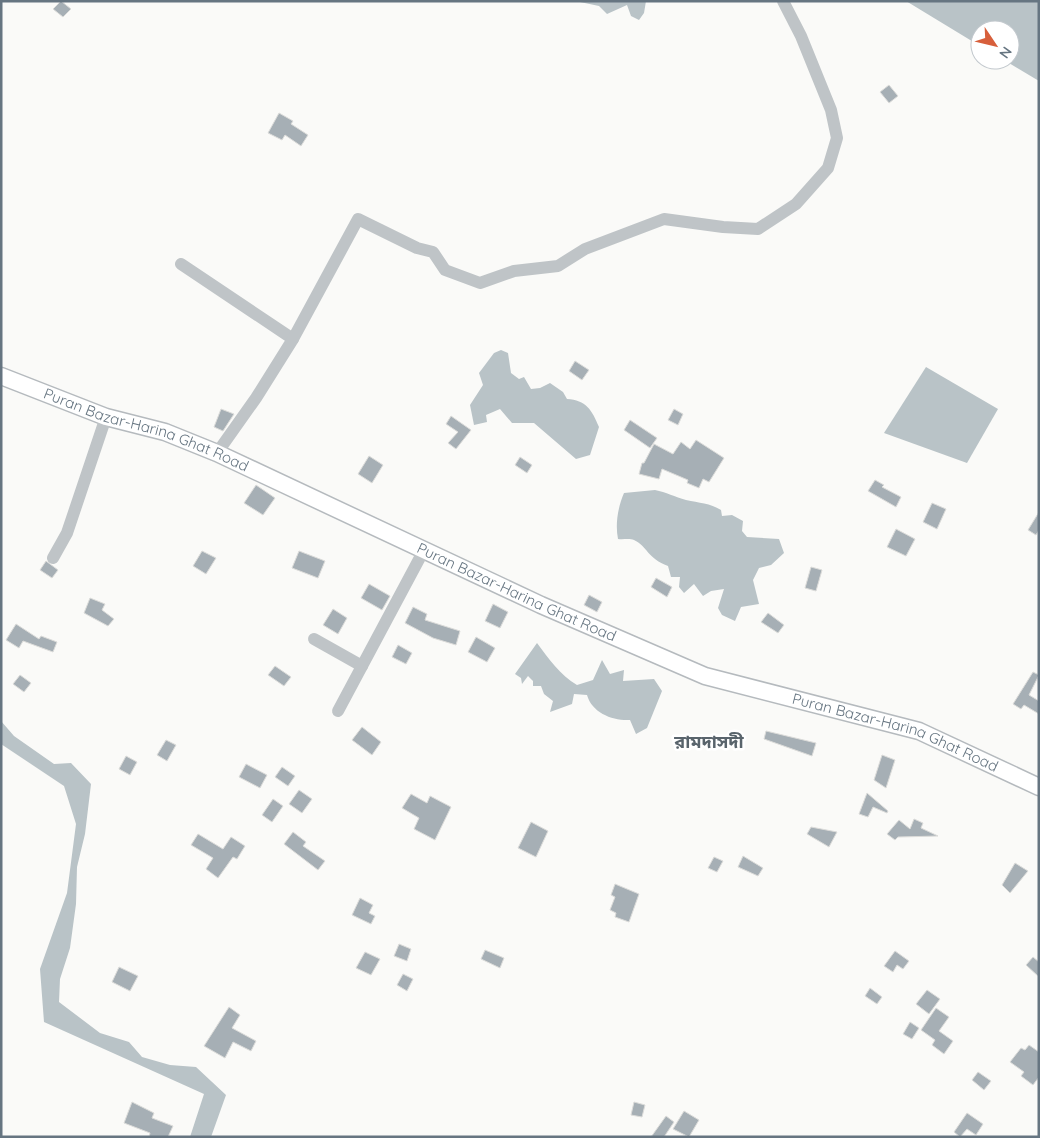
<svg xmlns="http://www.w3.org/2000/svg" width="1040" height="1138" font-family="Quicksand,'Noto Sans Bengali',sans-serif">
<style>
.water{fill:#b9c3c7}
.building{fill:#a6afb5;stroke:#dcdcda}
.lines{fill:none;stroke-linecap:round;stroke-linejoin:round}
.major-casing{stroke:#b5babe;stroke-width:19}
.minor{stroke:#bfc4c7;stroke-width:12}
.major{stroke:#fff;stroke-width:16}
.labels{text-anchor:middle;stroke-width:5;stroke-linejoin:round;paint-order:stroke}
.street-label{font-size:15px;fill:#667581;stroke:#fff}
.quarter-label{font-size:18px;font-weight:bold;fill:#59646c;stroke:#fff}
</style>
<rect width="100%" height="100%" fill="#fafaf8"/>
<g class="water">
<path d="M646 1 644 13 639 20 631 16 627 5 607 14 599 6 580 2Z"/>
<path d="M906 1H1039V81L1004 60H1010V30H980V46Z"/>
<path d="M501 350 508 353 511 373 519 379 524 377 531 389 540 388 550 383 563 392 567 399C586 400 592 410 599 427L590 455 576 459 534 423H512L500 409 486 415 487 422 474 425 470 405 483 385 479 373 494 353Z"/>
<path d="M926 367 998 409 967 463 884 433Z"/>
<path d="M655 490C666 492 675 497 686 500 699 503 710 503 721 510L722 516 732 515 743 521 742 531 747 537 779 539 784 553 771 565 759 568 753 580 759 604 741 607 735 621 722 615 718 608 724 589 711 591 703 596 694 584 684 593 679 587 680 577H671L668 566C648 559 647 546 634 540 629 538 623 540 618 539 615 524 618 507 624 493Z"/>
<path d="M537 643C549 659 560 675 577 685L593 680 602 660 610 674 624 670 623 681 654 679 662 691 647 728 636 734 630 720C613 721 592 713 587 695L574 694 572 704 550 712 553 701 544 694 541 686H533V681L528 676 522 684 521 678 515 674Z"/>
<path d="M1 721 14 736 54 764 71 763 91 784 85 834 77 867 76 904 70 948 60 979 59 1002 100 1033 129 1042 142 1057 170 1065 196 1067 226 1095 211 1137H190L204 1094 44 1022 40 969 67 893 76 824 64 786 1 744Z"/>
</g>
<g class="building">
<path d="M61 1 71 9 63 17 53 9Z"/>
<path d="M889 85 898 96 889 103 880 92Z"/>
<path d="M279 113 293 121 291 124 308 135 301 146 285 135 282 140 268 133Z"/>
<path d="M575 361 589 370 582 380 569 371Z"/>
<path d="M221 409 234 414 223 431 214 427Z"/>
<path d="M674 409 683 414 678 425 668 420Z"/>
<path d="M451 416 471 430 456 449 448 443 458 432 446 424Z"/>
<path d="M630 420 657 438 650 448 624 430Z"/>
<path d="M696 440 724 458 709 482 703 479 699 488 687 483 688 480 662 469 659 479 639 474 642 463H644L654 444 673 454 681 442 690 449Z"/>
<path d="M369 456 383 465 372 483 358 474Z"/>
<path d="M520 457 532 465 527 473 515 465Z"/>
<path d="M875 480 884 485 882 487 901 497 896 507 868 491Z"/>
<path d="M256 485 275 498 263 515 244 503Z"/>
<path d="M932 503 946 509 937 529 923 522Z"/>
<path d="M1039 512V530L1036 535 1028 530Z"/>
<path d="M896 529 915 539 906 556 887 547Z"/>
<path d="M202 551 216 558 206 574 193 566Z"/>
<path d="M299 551 325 561 318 578 292 568Z"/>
<path d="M46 561 58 570 52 578 40 570Z"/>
<path d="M811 567 822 570 816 591 805 588Z"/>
<path d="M656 578 672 587 667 597 651 587Z"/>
<path d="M369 584 390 596 382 610 361 598Z"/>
<path d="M589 595 602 602 597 612 584 605Z"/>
<path d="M90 598 105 604 102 610 114 619 108 626 84 613Z"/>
<path d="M493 604 508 612 500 628 485 621Z"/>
<path d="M413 607 427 614 425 620 460 631 456 645 433 638 405 623Z"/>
<path d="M333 609 347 618 338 634 323 625Z"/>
<path d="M768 613 784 625 778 633 761 622Z"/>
<path d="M16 624 39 639 41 636 57 642 53 652 23 641 19 648 6 640Z"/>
<path d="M476 637 495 648 487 662 468 652Z"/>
<path d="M398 645 412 653 406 664 392 657Z"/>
<path d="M275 666 291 677 284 686 268 675Z"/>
<path d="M1033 672 1039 675 1029 695 1039 701V714L1024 705 1021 709 1013 704Z"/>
<path d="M20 675 31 683 24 692 13 684Z"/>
<path d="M362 727 381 742 372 755 352 740Z"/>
<path d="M766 731 816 743 812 756 764 739Z"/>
<path d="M166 740 176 745 167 761 157 755Z"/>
<path d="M882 755 895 760 886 788 874 780Z"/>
<path d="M126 756 137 762 130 775 119 769Z"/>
<path d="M246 764 267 775 260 788 239 777Z"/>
<path d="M282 767 295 776 288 786 275 777Z"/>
<path d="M299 790 312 799 302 813 289 804Z"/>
<path d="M867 793 888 811 887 813 873 807 868 817 859 814Z"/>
<path d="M411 794 427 803 430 796 451 807 435 840 414 829 419 818 402 808Z"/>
<path d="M273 799 283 806 272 822 262 815Z"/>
<path d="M914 819 923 823 921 828 938 836 898 837 895 840 887 834 899 820 910 829Z"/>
<path d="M531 822 548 831 536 857 518 848Z"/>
<path d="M811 827 837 832 829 847 807 834Z"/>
<path d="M293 832 306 842 303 846 325 861 318 870 284 844Z"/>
<path d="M198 834 223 849 231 837 245 846 237 859 233 857 218 878 206 869 213 858 191 845Z"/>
<path d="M743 856 763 868 758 876 738 867Z"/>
<path d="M714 857 723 861 717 872 708 868Z"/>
<path d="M1015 863 1028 871 1010 893 1002 885Z"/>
<path d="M615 884 639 894 629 922 615 917 616 913 610 910 615 897 611 895Z"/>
<path d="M360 898 373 905 369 913 375 916 371 924 352 915Z"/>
<path d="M399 944 411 949 407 961 394 956Z"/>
<path d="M485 950 504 958 500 968 481 959Z"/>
<path d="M895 951 909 961 903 969 897 965 893 972 884 966Z"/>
<path d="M365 952 380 959 371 975 356 968Z"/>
<path d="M1033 957 1039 962V977L1026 965Z"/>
<path d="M119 967 138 976 130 991 112 982Z"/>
<path d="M403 974 413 979 407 991 397 985Z"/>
<path d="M870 988 882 997 877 1004 865 996Z"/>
<path d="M927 990 940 999 929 1014 916 1004Z"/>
<path d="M229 1007 240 1015 232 1028 256 1041 251 1051 233 1042 225 1058 204 1046Z"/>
<path d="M936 1008 949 1017 939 1031 953 1041 944 1054 932 1045 935 1040 921 1030Z"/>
<path d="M910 1022 919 1028 912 1039 903 1034Z"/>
<path d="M1029 1045 1039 1052V1077L1033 1085 1021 1076 1024 1072 1010 1062 1021 1048 1025 1050Z"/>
<path d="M978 1072 991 1081 984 1090 972 1080Z"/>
<path d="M132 1102 154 1113 152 1118 173 1126 168 1137H149L150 1133 124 1123Z"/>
<path d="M634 1102 645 1105 642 1117 631 1115Z"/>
<path d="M684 1111 699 1120 689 1137 673 1129Z"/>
<path d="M967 1113 983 1124 976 1135 967 1129 960 1137 954 1132Z"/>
<path d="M666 1116 674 1122 664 1137H651Z"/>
</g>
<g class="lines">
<g class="major-casing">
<g id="major">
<path id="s1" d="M1 376 106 417 165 432 217 453 541 605 705 676 919 731 1039 787"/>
</g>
</g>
<g class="minor">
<path d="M181 264 293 339"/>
<path d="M217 453 256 398 293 339 358 219 417 248 433 252 445 270 480 283 514 271 558 266 585 249 664 219 723 227 758 229 796 204 828 168 837 138 831 110 801 36 783 1"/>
<path d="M53 558 67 533 106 417"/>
<path d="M314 639 362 666"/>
<path d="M338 711 424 550"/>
</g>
<use href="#major" class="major"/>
</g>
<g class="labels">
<g class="street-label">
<text dy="5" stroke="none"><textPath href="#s1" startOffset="155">Puran Bazar-Harina Ghat Road</textPath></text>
<text dy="5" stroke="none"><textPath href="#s1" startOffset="560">Puran Bazar-Harina Ghat Road</textPath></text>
<text dy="5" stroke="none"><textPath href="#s1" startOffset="965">Puran Bazar-Harina Ghat Road</textPath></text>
</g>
<g class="quarter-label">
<text x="709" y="748">রামদাসদী</text>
</g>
</g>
<rect width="1040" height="1138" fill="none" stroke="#667581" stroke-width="5"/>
<g transform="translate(995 45) rotate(125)"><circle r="24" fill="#ffffff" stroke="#c2c8cd"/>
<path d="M0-4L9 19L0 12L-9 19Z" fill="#d75f3b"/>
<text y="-8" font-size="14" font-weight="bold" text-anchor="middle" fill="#667581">N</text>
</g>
</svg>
